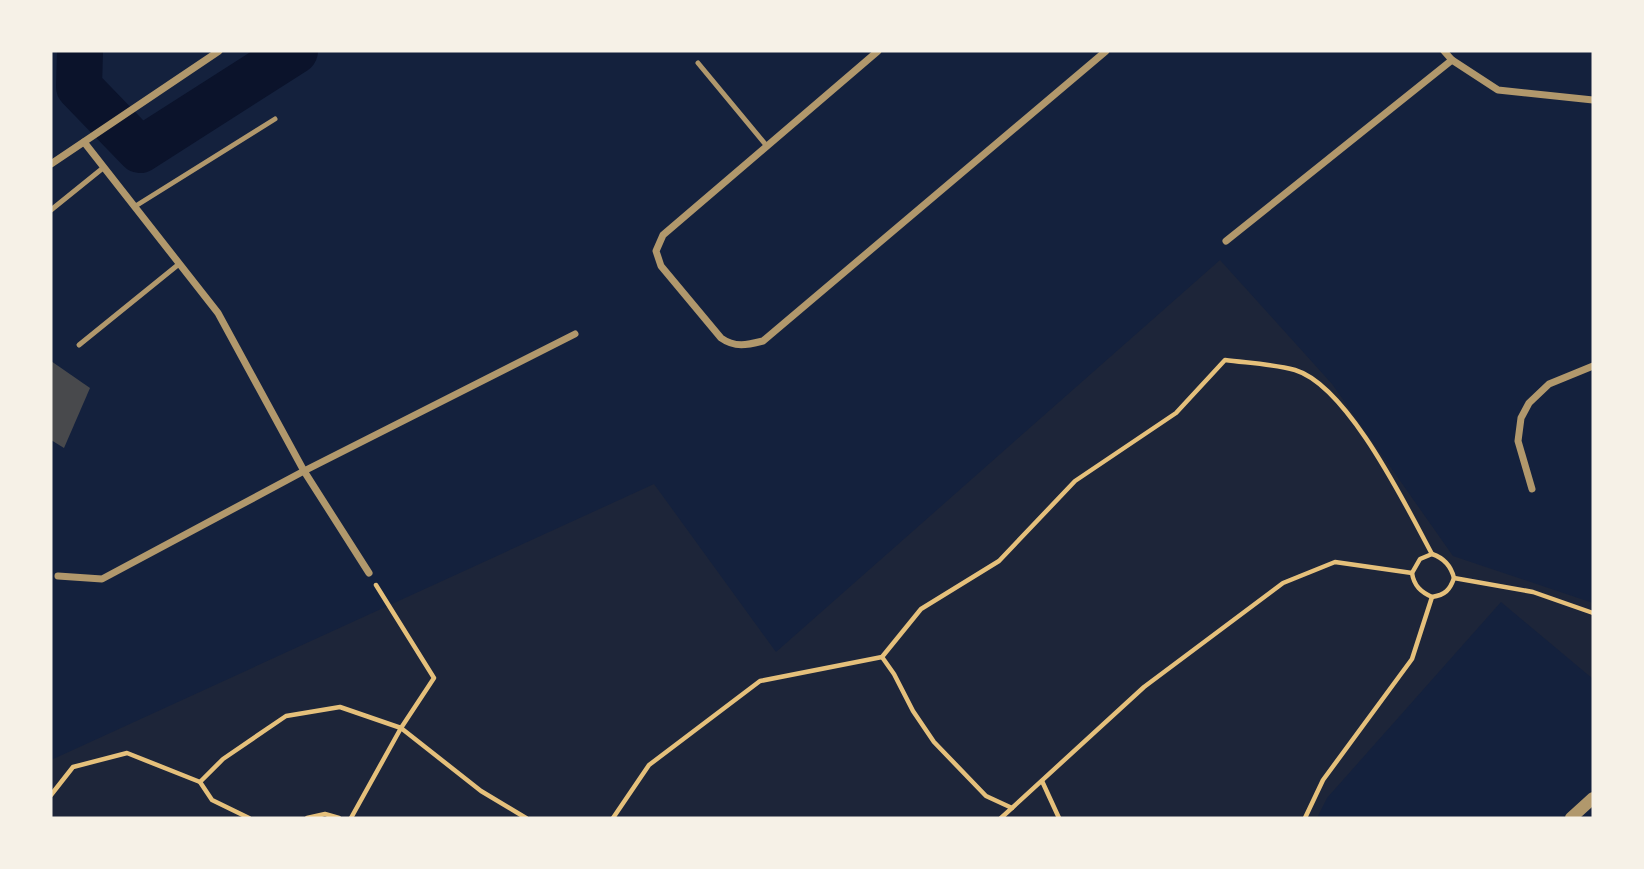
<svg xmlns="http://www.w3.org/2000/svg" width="1644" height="869" font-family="'Varela Round',sans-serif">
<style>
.green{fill:#1d2539}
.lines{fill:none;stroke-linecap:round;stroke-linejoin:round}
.river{stroke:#0b132b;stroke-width:46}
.building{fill:#48494c}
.path{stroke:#e5c07b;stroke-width:4.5}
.service{stroke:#b1986c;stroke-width:5}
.minor{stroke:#b1986c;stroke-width:7}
.tertiary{stroke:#b1986c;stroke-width:12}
</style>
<rect width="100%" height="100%" fill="#14213d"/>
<path class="green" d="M1220 260 1332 384 1453 556 1593 603V679L1501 602 1327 798 1317 818H51V760L654 484 776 652Z"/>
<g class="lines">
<path class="river" d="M80 51 79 87 140 150 295 51"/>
</g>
<path class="building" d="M51 361 90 388 64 448 51 440Z"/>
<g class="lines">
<g class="path">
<path d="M1412 573C1414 586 1421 592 1432 597"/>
<path d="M882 657 894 674 913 711 934 742 986 796 1012 808"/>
<path d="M1042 781 1059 818"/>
<path d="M200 782 223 759 286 716 340 707 401 728 481 791 526 818"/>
<path d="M51 795 73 767 127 753 200 782 212 800 249 818"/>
<path d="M307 818 325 814 339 818"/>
<path d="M351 818 401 728 434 678 376 585"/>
<path d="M613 818 649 765 760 681 882 657 921 609 999 561 1075 481 1176 413 1225 360C1248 363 1273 364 1295 370 1348 386 1406 506 1432 554"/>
<path d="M1001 818 1144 687 1283 583 1335 562 1412 573 1420 559 1432 554C1444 558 1451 566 1454 578L1533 592 1593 613"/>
<path d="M1305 818 1323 780 1412 659 1432 597C1445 595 1450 590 1454 578"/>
</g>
<g class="service">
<path d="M698 63 766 145"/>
<path d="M134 207 275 119"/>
<path d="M51 210 103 168"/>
<path d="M79 345 179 264"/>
</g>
<g class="minor">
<path d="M878 51 663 235 656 251 661 266 721 338C735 348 747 345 763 341L1106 51"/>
<path d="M1444 51 1452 60 1498 90 1593 100"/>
<path d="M84 142 218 313 304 471 369 573"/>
<path d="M51 164 219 51"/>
<path d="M1226 241 1452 60"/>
<path d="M1532 489 1518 441 1521 418 1529 403 1549 384 1593 366"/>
<path d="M58 576 102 579 304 471 575 334"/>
</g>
<path class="tertiary" d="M1571 818 1593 798"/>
</g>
<rect width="1644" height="869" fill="none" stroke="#f6f1e7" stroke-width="105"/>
</svg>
